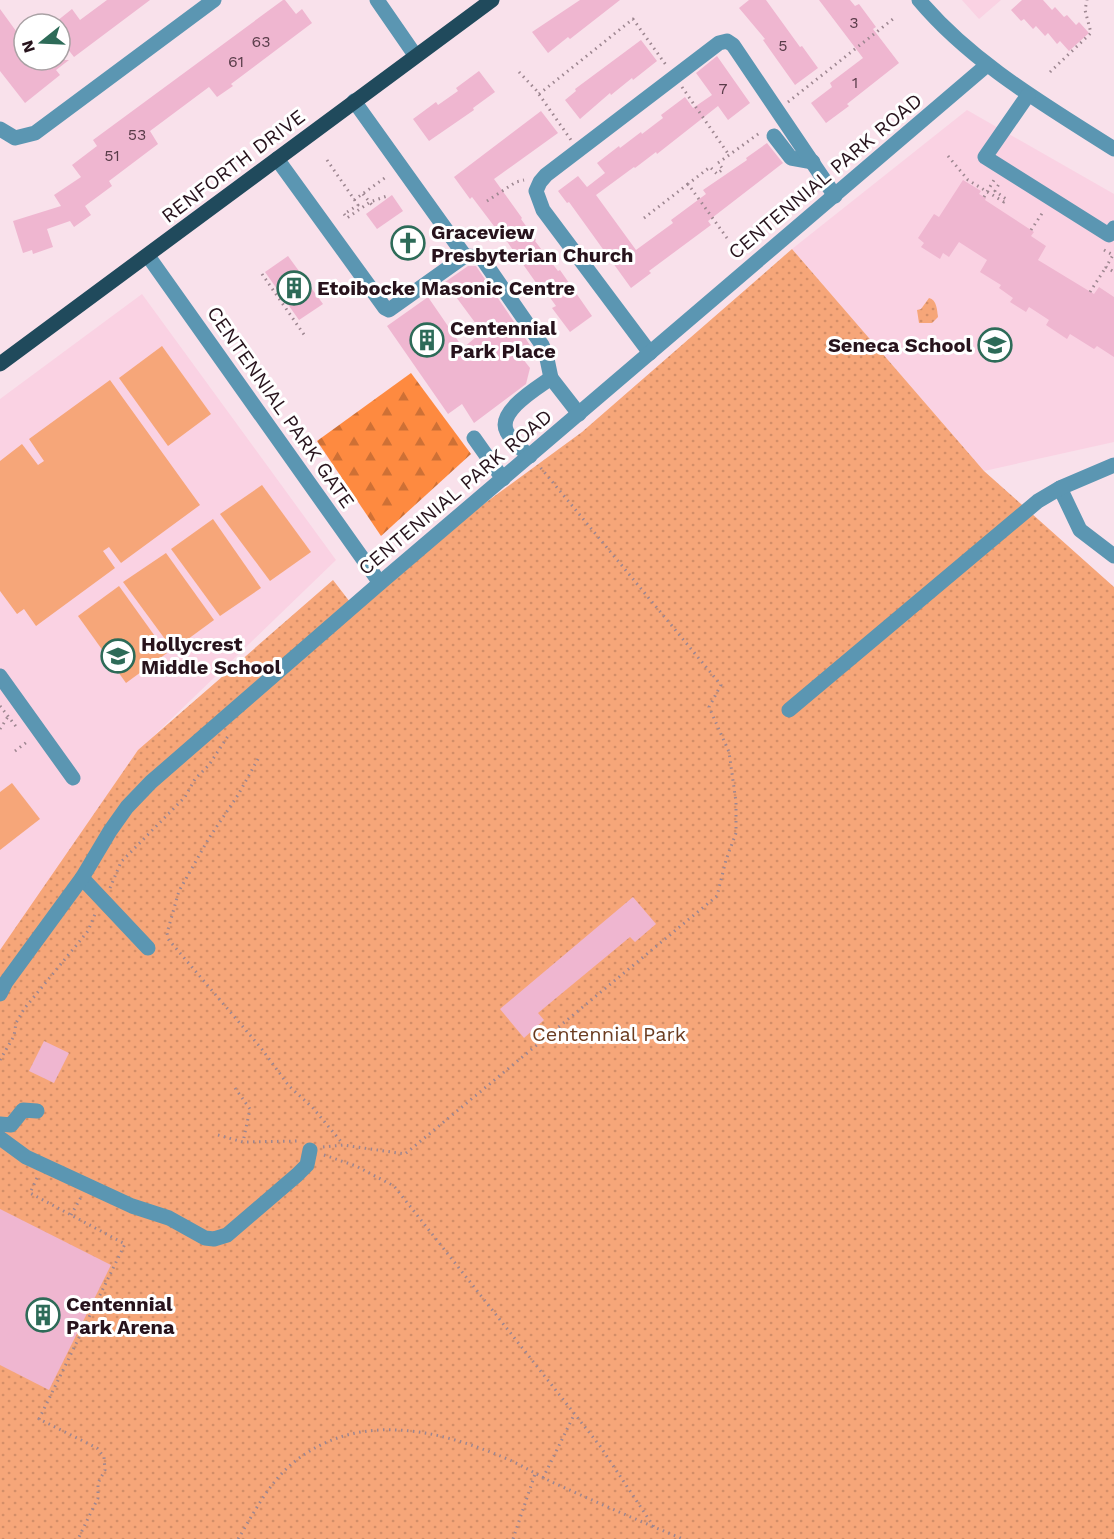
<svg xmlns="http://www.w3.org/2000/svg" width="1114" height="1539" font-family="'Work Sans',sans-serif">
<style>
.built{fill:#fad2e3}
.grass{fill:#f6a679}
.forest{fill:url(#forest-firs)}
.park{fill:url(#park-dots)}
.building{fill:#efb6d0}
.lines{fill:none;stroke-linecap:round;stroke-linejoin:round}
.path{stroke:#9d8690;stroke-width:3;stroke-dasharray:1.5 4.5;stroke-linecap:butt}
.minor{stroke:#5b96b2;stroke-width:15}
.major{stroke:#204a5c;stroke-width:15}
.labels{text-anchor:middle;stroke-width:6;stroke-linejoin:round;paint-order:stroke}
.number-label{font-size:16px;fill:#593c49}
.street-label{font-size:20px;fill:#27131c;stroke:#fff}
.poi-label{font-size:20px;font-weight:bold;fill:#27131c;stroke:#fff;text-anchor:start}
.park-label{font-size:20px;fill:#6b3c20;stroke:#fff}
</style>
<defs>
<pattern id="forest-firs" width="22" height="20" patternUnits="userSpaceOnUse" patternTransform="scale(1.5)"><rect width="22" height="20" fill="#fe8a40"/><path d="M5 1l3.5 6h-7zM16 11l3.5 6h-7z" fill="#ce7035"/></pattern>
<pattern id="park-dots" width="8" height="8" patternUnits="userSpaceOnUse" patternTransform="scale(1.5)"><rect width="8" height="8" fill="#f6a679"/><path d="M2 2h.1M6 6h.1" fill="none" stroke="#d38e68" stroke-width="1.8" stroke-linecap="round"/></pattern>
</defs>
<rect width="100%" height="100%" fill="#f9e1eb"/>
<g class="built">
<path d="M962 0H1001L979 19Z"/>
<path d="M967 110 1114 194V442L984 471 792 249Z"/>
<path d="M142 294 336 560 136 753 0 952V399Z"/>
</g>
<g class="grass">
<path d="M162 346 211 414 168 446 119 378Z"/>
<path d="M110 380 200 505 121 563 109 547 103 551 115 568 36 626 24 609 17 614 0 591V461L22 444 38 465 44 461 29 439Z"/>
<path d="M262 485 311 552 270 581 220 514Z"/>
<path d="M213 519 261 588 220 616 171 549Z"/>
<path d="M166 553 214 620 173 650 123 582Z"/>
<path d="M119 586 167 653 126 683 78 616Z"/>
<path d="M12 783 40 819 0 850V792Z"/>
</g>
<path class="forest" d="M411 373 471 454 381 536 317 441Z"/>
<g class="park">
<path d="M792 249 984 471 1114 587V1539H0V950L138 750 333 580 350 602 582 432Z"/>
<path d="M929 298C937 300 937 310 938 317L932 323H919L917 310 921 309Z"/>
</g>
<g class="building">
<path d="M107 0H150L74 57 63 43 69 38 57 21 72 9 80 20Z"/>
<path d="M283 0H285L296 14 302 9 312 23 231 84 233 86 217 97 209 87 150 131 158 144 109 181 112 186 85 206 91 215 74 227 70 221 47 229 53 247 33 254 32 250 23 253 13 221 61 206 54 195 81 177 72 165 97 146 93 140Z"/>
<path d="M580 0H620L570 39 568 37 548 53 532 32Z"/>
<path d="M749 0H766L800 47 802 46 818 68 795 85 763 40 765 39 739 8Z"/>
<path d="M819 0H850L855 6 859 4 876 27 873 29 899 63 847 104 849 106 826 123 811 103 832 87 830 83 863 58Z"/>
<path d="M1022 0H1043L1052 10 1055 7 1064 17 1067 15 1076 25 1079 22 1089 33 1069 51 1060 41 1057 44 1048 33 1045 36 1036 26 1033 29 1024 19 1021 21 1011 10Z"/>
<path d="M0 9 24 42V60H69L56 70 60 75 25 103 0 71Z"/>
<path d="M641 40 657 61 633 80 632 78 611 95 610 93 580 119 565 100 576 91 575 89Z"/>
<path d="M717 56 750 103 728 120 718 106 657 154 656 152 635 168 634 167 596 195 636 250 673 223 671 220 706 194 703 190 747 160 746 158 767 143 783 163 708 221 711 225 649 271 651 273 631 288 569 202 567 203 558 191 578 176 587 187 605 173 597 163 619 146 620 148 641 132 642 134 663 118 661 115 685 97 693 108 712 95 696 73Z"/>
<path d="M479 71 495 92 473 108 474 110 429 141 413 119 436 102 438 105 458 91 456 88Z"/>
<path d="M541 111 558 133 494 179 522 218 521 219 536 240 535 241 558 271 560 270 592 316 570 332 552 308 556 306 541 285 539 287 501 233 500 234 472 197 470 199 454 177Z"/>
<path d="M963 180 981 191 979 194 986 198 985 200 1034 232 1031 236 1046 246 1038 260 1094 294 1099 287 1114 297V357L1097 346 1094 349 1070 334 1067 339 1046 325 1049 320 1029 307 1026 312 1010 302 1013 298 999 288 1001 285 980 272 987 260 959 242 949 257 943 253 940 259 921 247 924 243 918 238 934 214 939 217Z"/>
<path d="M392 195 403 211 377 229 366 214Z"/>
<path d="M288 256 323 304 299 320 265 272Z"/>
<path d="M468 266H476L534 351 523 359 530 368 526 384 474 423 462 404 448 414 387 326 428 297 463 348 482 332 445 282Z"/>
<path d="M633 897 656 924 635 942 630 937 538 1013 544 1020 524 1038 500 1009Z"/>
<path d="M44 1041 69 1053 54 1083 29 1071Z"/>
<path d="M0 1209 111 1265 49 1390 0 1365Z"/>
</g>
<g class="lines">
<g class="path">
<path d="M519 72 536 90 571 140"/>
<path d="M1050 72 1091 33 1085 10 1087 0"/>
<path d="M682 87 729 155"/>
<path d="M539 94 633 19 666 65"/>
<path d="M788 102 893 19"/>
<path d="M948 156 968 180 1004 202 1006 199 995 191 999 184"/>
<path d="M327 160 358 205 344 214"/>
<path d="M363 194 372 205"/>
<path d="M984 197 994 180"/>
<path d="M354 200 386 177"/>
<path d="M487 201 516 182 524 180"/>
<path d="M344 214 347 218 370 202 387 196"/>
<path d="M644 218 688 184"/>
<path d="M1031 230 1043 212"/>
<path d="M727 238 688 184 710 167 717 174 723 169 718 163 761 132"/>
<path d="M1104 250 1113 255 1106 267 1114 272"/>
<path d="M262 274 305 336"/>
<path d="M1090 292 1106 267"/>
<path d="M0 706 18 729"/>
<path d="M0 729 9 715"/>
<path d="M15 751 27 742"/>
<path d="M258 759 238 795 209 838 179 891 167 933 168 939 261 1048 289 1086 313 1108 343 1144"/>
<path d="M110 888 121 862 185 797 195 779 209 765 228 736"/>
<path d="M0 1060 14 1036 16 1023 24 1009 88 931 95 914"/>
<path d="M235 1088 250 1109 243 1142"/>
<path d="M218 1135 243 1142 299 1141"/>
<path d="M323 1147 343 1145 405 1154 717 896 726 860 736 833V802L729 752 709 707 721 685 540 467"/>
<path d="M324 1155 356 1166 394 1186 600 1446 654 1527"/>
<path d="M37 1178 30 1193 125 1244 39 1419 97 1448 104 1457 105 1470 98 1483V1498L78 1539"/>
<path d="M71 1215 81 1197"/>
<path d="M543 1478 574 1415"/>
<path d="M238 1539C254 1513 269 1482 294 1462 358 1411 437 1429 505 1458 522 1465 537 1475 554 1483 596 1502 639 1521 683 1539"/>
<path d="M513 1539 535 1474"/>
</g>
<g class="minor">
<path d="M377 0 415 55"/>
<path d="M919 0C972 63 1045 105 1114 149"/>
<path d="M1028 95 985 157 1109 235 1114 228"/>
<path d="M354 101 465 256"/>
<path d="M0 129 15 138 35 133 214 0"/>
<path d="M774 136 791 158 813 162"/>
<path d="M277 159 385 308 389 310 465 256 481 257 542 345 546 354 551 378"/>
<path d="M148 256 380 583"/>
<path d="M650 353 543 210 536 191 540 182 546 175 719 43 727 41 733 45 835 196"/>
<path d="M474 438 503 479"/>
<path d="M530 456C522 450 512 442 507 432 496 412 537 388 551 378L579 414"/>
<path d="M1060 488 1080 530 1114 556"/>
<path d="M0 676 73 778"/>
<path d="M789 710 1038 501 1060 488 1114 465"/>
<path d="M82 878 148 948"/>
<path d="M0 994 6 982 82 878 110 831 127 807 151 782 380 583 987 65"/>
<path d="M0 1124 11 1125 23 1110 37 1111"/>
<path d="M0 1138 26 1157 132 1206 169 1218 205 1238 214 1239 227 1235 297 1175 307 1165 310 1150"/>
</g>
<path class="major" d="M0 364 492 0"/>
</g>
<defs>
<g id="church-ring" transform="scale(1.725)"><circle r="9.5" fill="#fff" stroke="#2d6b58" stroke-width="1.5"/><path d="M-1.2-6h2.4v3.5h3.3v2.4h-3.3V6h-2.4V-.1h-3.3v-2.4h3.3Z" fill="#2d6b58"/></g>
<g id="building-ring" transform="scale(1.725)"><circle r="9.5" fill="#fff" stroke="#2d6b58" stroke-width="1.5"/><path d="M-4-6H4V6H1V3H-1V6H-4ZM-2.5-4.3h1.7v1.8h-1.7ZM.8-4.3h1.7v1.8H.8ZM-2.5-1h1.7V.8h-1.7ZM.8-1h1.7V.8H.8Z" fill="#2d6b58"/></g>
<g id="school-ring" transform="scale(1.725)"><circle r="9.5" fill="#fff" stroke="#2d6b58" stroke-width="1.5"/><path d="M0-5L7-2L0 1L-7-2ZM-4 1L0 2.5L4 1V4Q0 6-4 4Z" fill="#2d6b58"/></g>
</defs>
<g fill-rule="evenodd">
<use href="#church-ring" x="408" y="243"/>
<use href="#building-ring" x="294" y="288"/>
<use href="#building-ring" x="427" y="340"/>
<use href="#school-ring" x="995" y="345"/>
<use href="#school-ring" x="118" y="656"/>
<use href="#building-ring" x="43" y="1315"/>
</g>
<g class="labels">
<g class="number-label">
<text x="854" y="28">3</text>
<text x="261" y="47">63</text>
<text x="783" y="51">5</text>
<text x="236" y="67">61</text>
<text x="855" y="88">1</text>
<text x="723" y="94">7</text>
<text x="137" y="140">53</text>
<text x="112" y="161">51</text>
</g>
<g class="street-label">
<text transform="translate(233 166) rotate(-37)" y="7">RENFORTH DRIVE</text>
<text transform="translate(825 176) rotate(-40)" y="7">CENTENNIAL PARK ROAD</text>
<text transform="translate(281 407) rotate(55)" y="7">CENTENNIAL PARK GATE</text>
<text transform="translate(455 492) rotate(-40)" y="7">CENTENNIAL PARK ROAD</text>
</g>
<g class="poi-label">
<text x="431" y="239">Graceview<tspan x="431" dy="23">Presbyterian Church</tspan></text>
<text x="317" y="295">Etoibocke Masonic Centre</text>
<text x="450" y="335">Centennial<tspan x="450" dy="23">Park Place</tspan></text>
<text x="972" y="352" text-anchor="end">Seneca School</text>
<text x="141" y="651">Hollycrest<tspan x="141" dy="23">Middle School</tspan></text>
<text x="66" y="1311">Centennial<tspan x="66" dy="23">Park Arena</tspan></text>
</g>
<g class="park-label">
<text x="609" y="1041">Centennial Park</text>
</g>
</g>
<g transform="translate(42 42) rotate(252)"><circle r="28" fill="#ffffff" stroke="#a9a1a4" stroke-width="1.5"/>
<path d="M0-4.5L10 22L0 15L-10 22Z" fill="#2d6b58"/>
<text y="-9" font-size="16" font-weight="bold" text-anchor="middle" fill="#27131c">N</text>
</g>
</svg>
